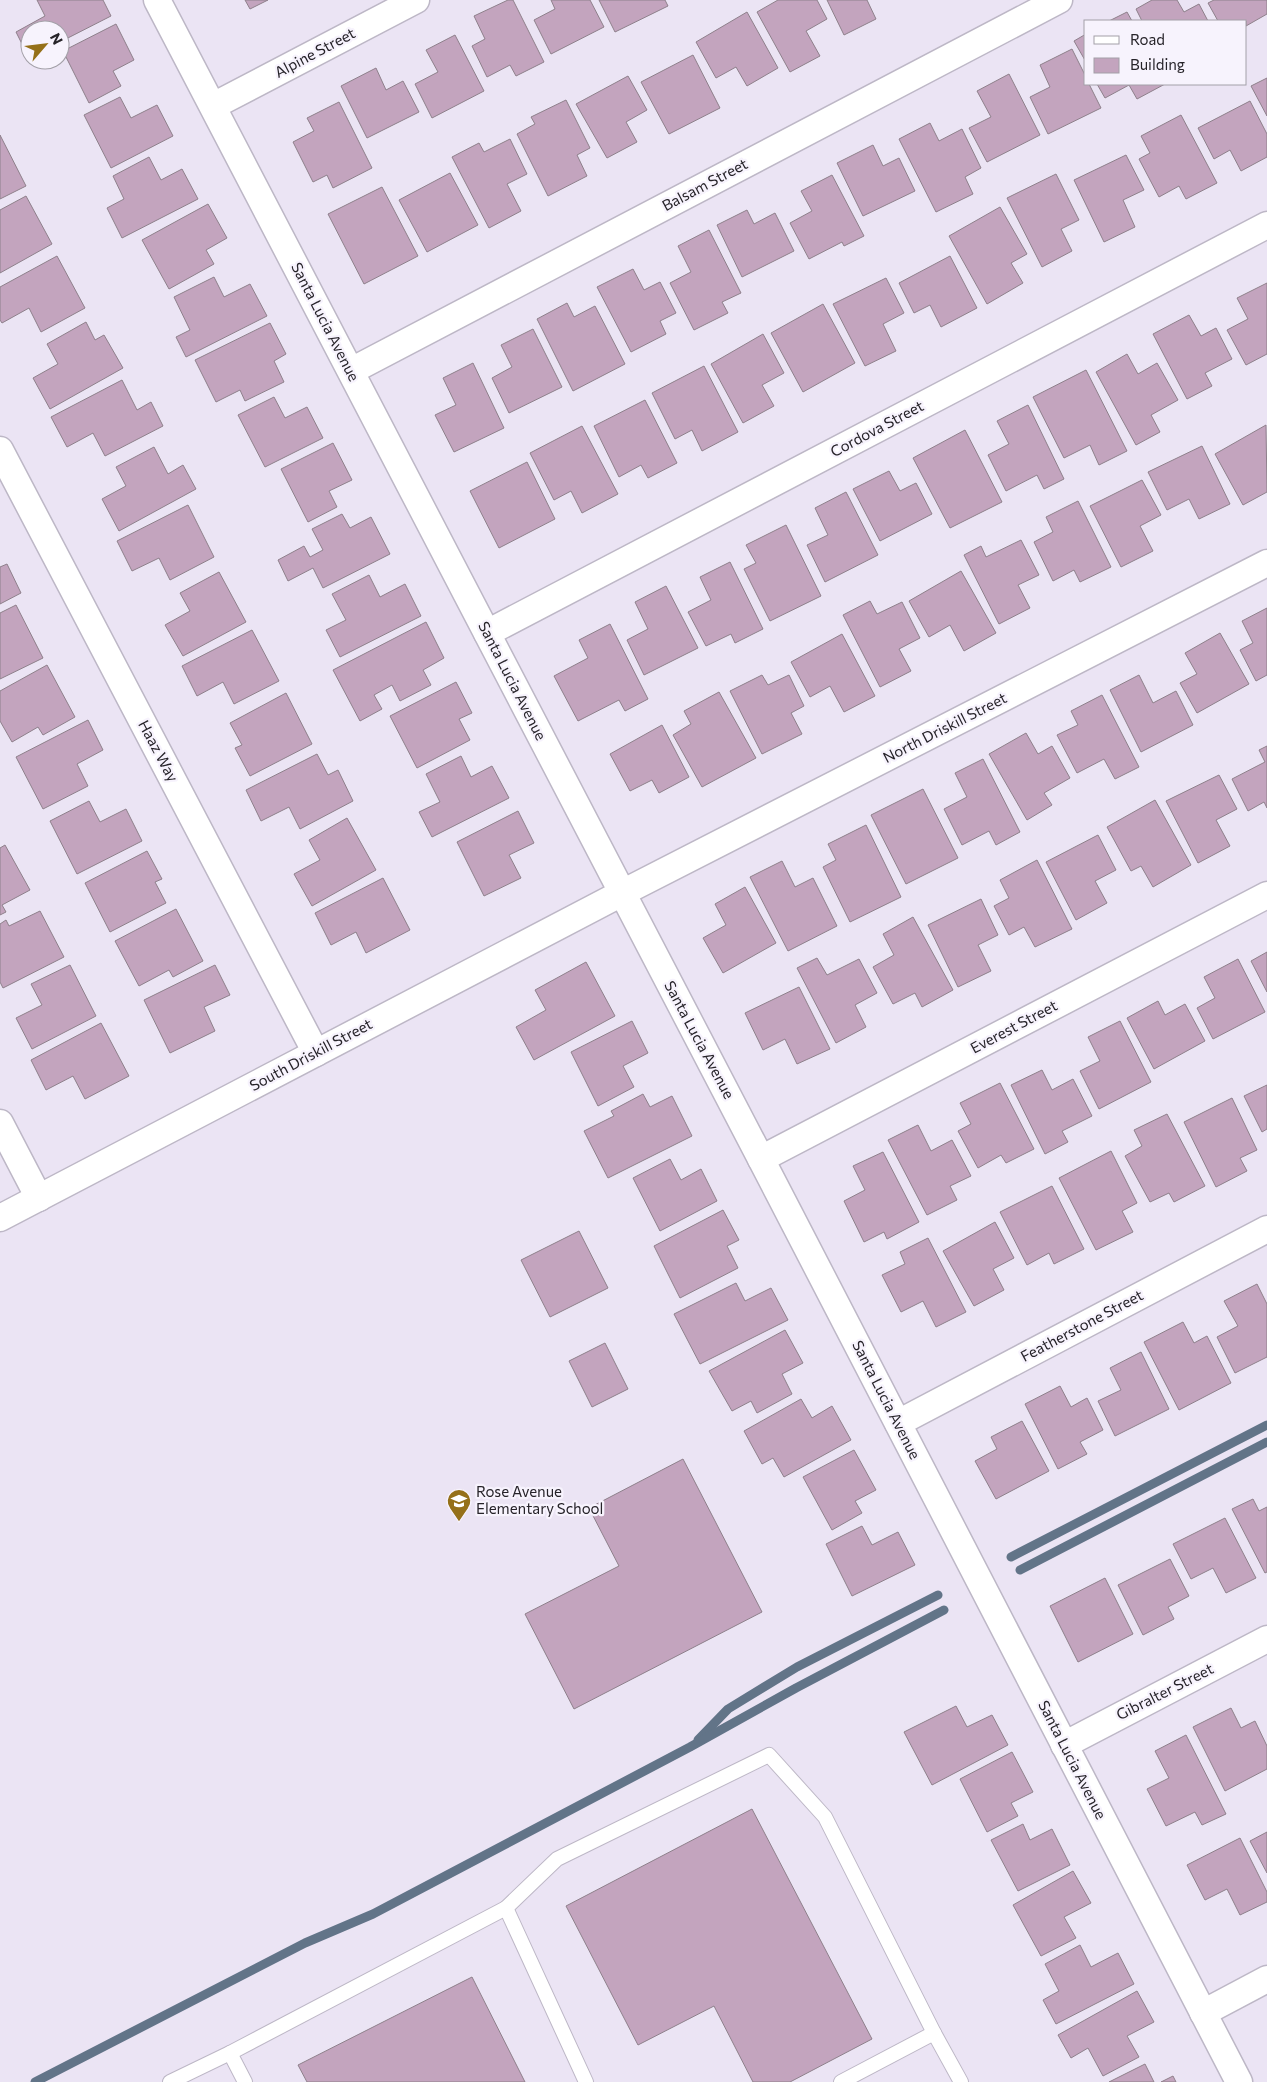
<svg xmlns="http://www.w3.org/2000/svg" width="1267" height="2082" font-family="Commissioner,sans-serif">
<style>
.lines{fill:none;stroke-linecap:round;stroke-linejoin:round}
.stream{stroke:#627488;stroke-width:9}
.building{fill:#c3a4be;stroke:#8e808b}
.lane-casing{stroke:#bdb7c6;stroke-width:16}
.street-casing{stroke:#bdb7c6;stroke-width:29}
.lane{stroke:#fff;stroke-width:14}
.street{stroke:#fff;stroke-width:26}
.labels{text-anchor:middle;stroke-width:4.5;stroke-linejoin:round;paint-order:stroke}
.street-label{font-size:15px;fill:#262329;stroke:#f7f3fd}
.poi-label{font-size:15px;fill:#262329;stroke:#f7f3fd;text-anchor:start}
</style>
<rect width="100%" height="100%" fill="#ebe4f4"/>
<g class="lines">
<g class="stream">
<path d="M1011 1557 1267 1425"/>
<path d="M1020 1570 1267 1442"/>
<path d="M698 1740 728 1709 797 1667 938 1595"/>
<path d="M35 2082 305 1943 373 1914 690 1747 796 1688 944 1610"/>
</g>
</g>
<g class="building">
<path d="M37 0H103L111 16 60 42V30H30L29 58 16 32 45 16Z"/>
<path d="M245 0H268L250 9Z"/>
<path d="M508 0H513L544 62 516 76 510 65 487 77 472 46 485 39 474 16Z"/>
<path d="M551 0H590L604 27 551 54 534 20 555 9Z"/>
<path d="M599 0H665L668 6 615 32Z"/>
<path d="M778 0H817L827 19 806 31 820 56 790 72 757 12Z"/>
<path d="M827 0H867L876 19 844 35Z"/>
<path d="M1152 0H1177L1184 12 1199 4 1208 21H1142L1136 9Z"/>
<path d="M1214 0H1267V14L1246 26V21H1218L1208 3Z"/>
<path d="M747 12 778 68 747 86 736 67 716 78 696 42Z"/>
<path d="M1127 12 1132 21H1109Z"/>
<path d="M116 24 134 60 113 71 121 86 89 103 63 51Z"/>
<path d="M1086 34V62L1074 41Z"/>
<path d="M455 35 484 91 432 118 415 84 438 72 426 50Z"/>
<path d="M1072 49 1086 77V84H1089L1101 108 1048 134 1030 97 1050 87 1040 65Z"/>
<path d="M693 55 720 108 669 134 641 82Z"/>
<path d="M376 68 386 90 403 81 419 112 367 138 341 86Z"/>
<path d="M1009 74 1040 135 987 162 969 128 991 117 977 91Z"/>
<path d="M628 76 647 110 626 122 637 142 607 158 576 104Z"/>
<path d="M1267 78V116L1251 86Z"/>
<path d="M1097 84H1165L1137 99 1129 85 1105 98Z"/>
<path d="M120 97 131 118 157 105 173 136 111 168 84 115Z"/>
<path d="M566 100 590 148 577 155 587 176 548 196 517 134 535 124 531 117Z"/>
<path d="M1250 101 1267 134V157L1241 171 1230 150 1214 159 1198 128Z"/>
<path d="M339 102 372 168 333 188 327 175 313 182 293 142 314 131 307 118Z"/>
<path d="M1181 115 1217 183 1186 199 1179 186 1159 197 1139 159 1150 153 1141 136Z"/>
<path d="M930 123 939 141 962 129 981 168 965 177 973 194 936 212 899 139Z"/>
<path d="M0 135 26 186 0 199Z"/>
<path d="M510 139 527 174 507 184 521 211 489 228 452 157 479 143 484 152Z"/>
<path d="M873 145 883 166 899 158 915 191 863 216 837 163Z"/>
<path d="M1126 155 1144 190 1123 200 1135 227 1104 242 1074 180Z"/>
<path d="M149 157 161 180 182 169 198 199 122 238 107 208 124 199 113 176Z"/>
<path d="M450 173 478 225 427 252 399 200Z"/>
<path d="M1056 174 1079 220 1061 229 1072 251 1042 267 1007 198Z"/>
<path d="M832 175 864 236 844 246 842 242 809 259 790 223 812 211 801 191Z"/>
<path d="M382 187 418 256 364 284 328 214Z"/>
<path d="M26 196 52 244 0 273V210Z"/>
<path d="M208 204 227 238 206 250 214 264 169 289 142 240Z"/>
<path d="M1000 207 1027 254 1011 263 1023 283 987 304 949 236Z"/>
<path d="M747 210 754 224 775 213 794 251 742 277 717 225Z"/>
<path d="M709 230 741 293 722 302 728 313 694 330 670 283 691 272 678 246Z"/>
<path d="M57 256 85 308 41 332 29 308 2 323 0 320V287Z"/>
<path d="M950 256 977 308 941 327 930 305 914 313 899 283Z"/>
<path d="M633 269 644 290 660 282 676 313 660 321 666 334 631 352 597 287Z"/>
<path d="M214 277 224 297 250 284 267 316 186 357 176 337 190 330 174 297Z"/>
<path d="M886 278 904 313 883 324 896 351 865 366 833 304Z"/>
<path d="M1267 283V354L1246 365 1227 330 1248 319 1237 298Z"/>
<path d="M567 303 574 317 595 306 625 364 573 391 537 319Z"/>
<path d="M823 304 855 363 803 392 771 333Z"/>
<path d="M1189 315 1201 336 1216 328 1232 359 1205 373 1212 386 1187 399 1153 334Z"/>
<path d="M86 322 95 340 104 335 123 368 50 409 33 378 58 364 47 344Z"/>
<path d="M270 323 286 354 274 361 284 382 245 401 240 390 216 402 195 360Z"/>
<path d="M533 329 562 387 509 413 492 378 512 367 501 345Z"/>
<path d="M763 334 784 373 762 385 774 406 743 423 711 364Z"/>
<path d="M1127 354 1138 374 1157 363 1178 400 1151 415 1160 432 1136 445 1096 372Z"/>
<path d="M473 363 504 428 454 452 435 415 456 405 443 378Z"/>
<path d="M704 366 738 432 702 451 692 430 675 439 652 393Z"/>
<path d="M1086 370 1127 451 1099 465 1090 445 1064 458 1033 397Z"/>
<path d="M122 380 137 410 151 402 163 426 105 456 93 433 67 447 51 417Z"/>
<path d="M274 397 285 418 307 407 323 438 265 467 238 415Z"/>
<path d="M645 400 677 463 648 478 641 465 619 477 594 426Z"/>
<path d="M1028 405 1064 479 1044 489 1037 475 1006 491 988 455 1009 444 997 421Z"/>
<path d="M1266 425 1267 492 1243 505 1215 454Z"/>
<path d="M582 426 618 494 582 513 571 491 554 500 530 453Z"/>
<path d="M965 430 1002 502 950 528 913 458Z"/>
<path d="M333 443 352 480 329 491 337 507 308 522 281 469Z"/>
<path d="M1202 446 1230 504 1199 519 1189 499 1167 510 1148 472Z"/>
<path d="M154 447 168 474 183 465 196 489 119 531 102 499 126 486 116 467Z"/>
<path d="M527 462 555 519 499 548 470 491Z"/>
<path d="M889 471 900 491 916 483 932 514 880 541 853 489Z"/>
<path d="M1142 480 1161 515 1140 526 1153 551 1121 567 1090 506Z"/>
<path d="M846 492 878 555 825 582 807 545 828 535 815 508Z"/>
<path d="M1078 501 1111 567 1080 582 1074 570 1053 581 1034 542 1053 532 1046 517Z"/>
<path d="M188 505 214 557 170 580 159 558 132 571 117 541Z"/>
<path d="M342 514 350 528 371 517 390 554 323 588 313 568 288 581 278 560 304 546 310 557 323 550 312 529Z"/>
<path d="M786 525 821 596 770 621 744 569 756 563 746 545Z"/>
<path d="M1021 540 1039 575 1018 585 1030 608 999 624 964 555 981 546 986 557Z"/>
<path d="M730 562 763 629 735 643 731 634 706 646 688 612 711 600 700 577Z"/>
<path d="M7 564 21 593 0 604V567Z"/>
<path d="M961 571 996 633 964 651 950 625 929 637 909 601Z"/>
<path d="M219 572 246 622 183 656 165 625 190 611 180 593Z"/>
<path d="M369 575 380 597 405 584 421 616 340 657 326 630 346 620 332 594Z"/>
<path d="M666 586 698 648 644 675 627 640 648 629 635 602Z"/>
<path d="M870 601 877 614 902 602 920 638 899 649 911 671 880 687 843 615Z"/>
<path d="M16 605 43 658 0 679V613Z"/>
<path d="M1267 608V675L1256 681 1240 650 1253 643 1242 621Z"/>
<path d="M426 622 444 658 423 670 431 685 400 701 392 685 374 695 382 709 360 721 333 670Z"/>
<path d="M610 624 648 699 625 711 619 700 578 721 554 676 588 658 579 640Z"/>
<path d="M252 630 279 681 234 704 223 682 197 696 182 666Z"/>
<path d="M1220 633 1249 684 1197 713 1180 683 1197 674 1185 653Z"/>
<path d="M842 634 875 696 844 712 830 686 810 697 791 662Z"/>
<path d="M47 665 75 717 43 735 38 727 12 742 0 721V691Z"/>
<path d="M762 675 768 685 789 675 804 706 791 713 802 734 762 754 730 691Z"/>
<path d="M1139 675 1153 703 1176 691 1193 725 1141 752 1110 690Z"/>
<path d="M456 682 472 713 459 719 470 740 417 768 390 716Z"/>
<path d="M719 692 756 758 702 787 673 735 691 724 684 711Z"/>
<path d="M286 693 312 744 250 776 235 748 242 745 230 723Z"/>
<path d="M1102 695 1139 767 1115 779 1104 759 1077 773 1057 735 1078 725 1071 711Z"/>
<path d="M88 720 103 750 77 764 88 786 43 809 16 757Z"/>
<path d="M662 725 689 777 659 793 652 780 630 791 610 754Z"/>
<path d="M1026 733 1038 754 1052 746 1070 778 1044 793 1052 805 1027 820 989 754Z"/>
<path d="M1267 746V808L1264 802 1248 811 1232 779 1265 762 1259 750Z"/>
<path d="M317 754 328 775 338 770 353 801 300 829 289 807 261 821 246 790Z"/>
<path d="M461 756 471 777 492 766 509 798 432 837 419 812 440 802 426 774Z"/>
<path d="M983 759 1020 832 996 845 989 831 962 845 944 809 967 797 955 773Z"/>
<path d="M1219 775 1237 809 1216 820 1230 846 1198 863 1166 801Z"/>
<path d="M923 789 958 858 906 884 871 815Z"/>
<path d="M1155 800 1191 865 1153 887 1141 866 1131 871 1107 827Z"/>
<path d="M89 801 100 822 126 809 142 841 77 874 50 821Z"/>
<path d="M518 811 534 843 509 855 521 878 484 896 457 842Z"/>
<path d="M347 818 376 870 312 906 294 874 320 860 309 840Z"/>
<path d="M866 825 901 897 850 922 823 867 836 860 828 844Z"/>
<path d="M1098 835 1116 870 1095 881 1107 903 1076 920 1046 862Z"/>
<path d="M5 845 30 890 2 905 6 912 0 915V848Z"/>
<path d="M147 851 162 879 155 882 166 903 110 932 85 883Z"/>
<path d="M1037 860 1072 929 1035 947 1024 927 1009 935 994 906 1009 898 1000 880Z"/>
<path d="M782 861 795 887 813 878 837 926 788 951 750 877Z"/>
<path d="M383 878 410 930 366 953 356 932 331 945 315 913Z"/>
<path d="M745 887 776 943 723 973 703 938 726 925 715 904Z"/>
<path d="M981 899 998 935 978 945 991 971 958 987 928 925Z"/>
<path d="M176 909 203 961 173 977 169 970 139 986 115 941Z"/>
<path d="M40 911 64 957 3 988 0 982V924L6 920 9 926Z"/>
<path d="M913 917 953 990 922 1007 915 993 893 1004 873 967 894 955 883 934Z"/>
<path d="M1267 952V992L1251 961Z"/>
<path d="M817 958 827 975 859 959 877 993 855 1005 866 1027 836 1043 797 968Z"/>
<path d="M1238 959 1265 1012 1213 1039 1197 1008 1215 998 1204 977Z"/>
<path d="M586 962 615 1016 534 1060 516 1027 546 1010 535 990Z"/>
<path d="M70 965 96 1016 32 1049 16 1018 42 1005 31 984Z"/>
<path d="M215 965 230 995 204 1007 215 1031 170 1053 144 1000Z"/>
<path d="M799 987 830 1049 797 1064 785 1039 763 1050 745 1013Z"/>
<path d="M1158 1001 1165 1015 1185 1004 1205 1041 1154 1069 1127 1018Z"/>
<path d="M632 1021 648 1053 623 1066 634 1087 598 1106 571 1052Z"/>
<path d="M1120 1021 1151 1082 1099 1109 1080 1071 1100 1061 1088 1037Z"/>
<path d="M101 1023 129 1076 85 1099 73 1076 46 1090 31 1060Z"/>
<path d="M1042 1070 1052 1090 1073 1079 1092 1116 1062 1131 1068 1142 1045 1154 1011 1085Z"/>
<path d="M1000 1083 1034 1149 1006 1163 1001 1155 978 1168 958 1131 971 1124 960 1103Z"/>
<path d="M1267 1085V1129L1262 1132 1244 1096Z"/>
<path d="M643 1094 650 1107 672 1096 692 1136 608 1178 584 1131 614 1116 611 1111Z"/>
<path d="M1232 1098 1257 1150 1240 1158 1247 1171 1216 1187 1184 1122Z"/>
<path d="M1167 1114 1205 1186 1174 1202 1169 1193 1150 1202 1125 1156 1142 1146 1134 1130Z"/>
<path d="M918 1125 931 1151 952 1140 971 1176 950 1186 957 1200 927 1215 888 1140Z"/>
<path d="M1111 1151 1137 1203 1122 1211 1133 1232 1096 1250 1059 1178Z"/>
<path d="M883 1152 919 1222 887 1239 884 1232 864 1242 844 1201 865 1190 853 1166Z"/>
<path d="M670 1159 681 1180 701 1169 717 1201 660 1231 633 1178Z"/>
<path d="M1052 1186 1084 1249 1054 1264 1049 1253 1027 1265 1000 1212Z"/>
<path d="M723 1210 739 1240 727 1246 738 1268 680 1298 654 1246Z"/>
<path d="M995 1222 1014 1258 993 1269 1004 1290 974 1306 943 1251Z"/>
<path d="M579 1231 608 1288 550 1317 521 1260Z"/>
<path d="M928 1238 966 1312 936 1327 923 1301 901 1312 882 1275 905 1264 900 1252Z"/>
<path d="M736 1283 745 1301 771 1288 788 1320 700 1364 674 1314Z"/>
<path d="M1257 1284 1267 1304V1357L1235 1373 1217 1337 1238 1326 1224 1301Z"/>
<path d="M1183 1322 1194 1343 1207 1336 1231 1383 1179 1410 1144 1342Z"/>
<path d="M785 1330 803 1363 782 1374 792 1394 757 1413 751 1401 732 1411 709 1371Z"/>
<path d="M605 1343 628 1389 592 1407 569 1361Z"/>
<path d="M1141 1352 1169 1409 1115 1436 1098 1401 1121 1390 1110 1368Z"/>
<path d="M1060 1386 1071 1407 1087 1398 1103 1430 1080 1442 1087 1454 1058 1469 1025 1404Z"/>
<path d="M801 1399 812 1418 832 1406 851 1440 784 1477 773 1458 762 1464 744 1431Z"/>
<path d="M1022 1421 1049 1471 996 1499 975 1461 997 1449 991 1437Z"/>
<path d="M854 1450 876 1490 855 1501 862 1513 832 1530 803 1477Z"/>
<path d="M683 1459 762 1612 574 1709 525 1614 619 1566 589 1508Z"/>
<path d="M1253 1499 1259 1511 1267 1507V1572L1265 1573 1232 1509Z"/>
<path d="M1225 1518 1256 1578 1226 1593 1213 1568 1191 1579 1173 1544Z"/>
<path d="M862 1526 872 1545 898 1532 915 1565 852 1596 826 1544Z"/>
<path d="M1170 1559 1189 1596 1168 1607 1174 1619 1143 1635 1118 1585Z"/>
<path d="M1105 1578 1133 1634 1078 1662 1050 1606Z"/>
<path d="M956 1706 967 1727 992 1715 1008 1745 932 1785 904 1732Z"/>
<path d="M1231 1708 1241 1728 1255 1721 1267 1746V1769L1225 1791 1193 1727Z"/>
<path d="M1186 1735 1226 1814 1202 1825 1195 1812 1166 1826 1147 1789 1169 1778 1155 1751Z"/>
<path d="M1012 1752 1033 1792 1011 1803 1018 1816 987 1832 960 1779Z"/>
<path d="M752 1809 872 2039 790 2082H753L714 2006 638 2045 566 1906Z"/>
<path d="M1023 1824 1030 1840 1052 1829 1070 1865 1018 1891 991 1840Z"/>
<path d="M1267 1832V1873L1250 1841Z"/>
<path d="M1240 1838 1267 1892V1902L1240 1915 1227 1889 1205 1900 1187 1865Z"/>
<path d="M1073 1871 1091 1903 1064 1917 1076 1938 1041 1956 1013 1905Z"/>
<path d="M1080 1945 1091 1967 1118 1953 1134 1984 1056 2024 1043 2000 1059 1991 1045 1964Z"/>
<path d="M472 1977 525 2082H307L298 2065Z"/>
<path d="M1137 1991 1154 2022 1127 2036 1139 2057 1103 2076 1088 2048 1071 2058 1058 2035Z"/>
<path d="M1145 2064 1154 2082H1109Z"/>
<path d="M1173 2076 1176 2082H1161Z"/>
</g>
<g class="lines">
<g class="lane-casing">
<g id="lane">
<path d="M506 1908 557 1859 769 1755 825 1817 934 2033 841 2082"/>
<path d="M934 2033 961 2082"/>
<path d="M230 2053 506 1908 586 2082"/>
<path d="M170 2082 230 2053 245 2082"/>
</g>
</g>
<g class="street-casing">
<g id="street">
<path d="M157 0 761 1159 1239 2082"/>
<path d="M213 106 416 0"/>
<path d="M351 371 1059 0"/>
<path d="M0 450 316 1053"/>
<path d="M487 633 1267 225"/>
<path d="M0 1123 39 1198"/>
<path d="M761 1159 1267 895"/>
<path d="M0 1218 622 893 1267 563"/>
<path d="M898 1423 1267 1229"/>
<path d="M1064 1745 1267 1639"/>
<path d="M1203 2013 1267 1979"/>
</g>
</g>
<use href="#lane" class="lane"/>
<use href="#street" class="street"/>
</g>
<defs>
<g id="school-pin" transform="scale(1.25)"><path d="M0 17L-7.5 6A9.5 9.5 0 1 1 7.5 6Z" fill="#957019" stroke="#f7f3fd"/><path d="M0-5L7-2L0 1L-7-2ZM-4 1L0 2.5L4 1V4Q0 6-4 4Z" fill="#fff"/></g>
</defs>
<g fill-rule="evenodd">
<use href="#school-pin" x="459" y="1501"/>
</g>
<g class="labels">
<g class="street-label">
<text transform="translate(315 53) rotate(-28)" y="5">Alpine Street</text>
<text transform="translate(705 185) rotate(-28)" y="5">Balsam Street</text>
<text transform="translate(325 322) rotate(63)" y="5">Santa Lucia Avenue</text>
<text transform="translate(877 429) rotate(-28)" y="5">Cordova Street</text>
<text transform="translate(512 681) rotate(63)" y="5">Santa Lucia Avenue</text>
<text transform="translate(945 728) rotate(-27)" y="5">North Driskill Street</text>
<text transform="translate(158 751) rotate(62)" y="5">Haaz Way</text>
<text transform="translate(1014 1027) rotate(-28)" y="5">Everest Street</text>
<text transform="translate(699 1040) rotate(62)" y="5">Santa Lucia Avenue</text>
<text transform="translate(311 1055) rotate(-28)" y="5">South Driskill Street</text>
<text transform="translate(1082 1326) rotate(-28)" y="5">Featherstone Street</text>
<text transform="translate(886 1400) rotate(63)" y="5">Santa Lucia Avenue</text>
<text transform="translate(1165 1692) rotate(-27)" y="5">Gibralter Street</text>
<text transform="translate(1072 1760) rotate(63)" y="5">Santa Lucia Avenue</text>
</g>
<g class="poi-label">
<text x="476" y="1497">Rose Avenue<tspan x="476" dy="17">Elementary School</tspan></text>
</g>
</g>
<rect x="1084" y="20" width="162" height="65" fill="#f7f3fd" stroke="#a3a0a8"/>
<rect x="1094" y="36" width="25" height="8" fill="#ffffff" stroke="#a3a0a8"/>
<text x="1130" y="45" font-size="15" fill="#262329">Road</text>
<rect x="1094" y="58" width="25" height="15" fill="#c3a4be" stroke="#a3a0a8"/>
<text x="1130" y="70" font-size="15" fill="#262329">Building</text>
<g transform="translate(45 45) rotate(62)"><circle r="24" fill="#f7f3fd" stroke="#a3a0a8"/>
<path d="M0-4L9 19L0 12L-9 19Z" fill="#957019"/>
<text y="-8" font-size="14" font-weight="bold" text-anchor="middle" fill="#262329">N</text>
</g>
</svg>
